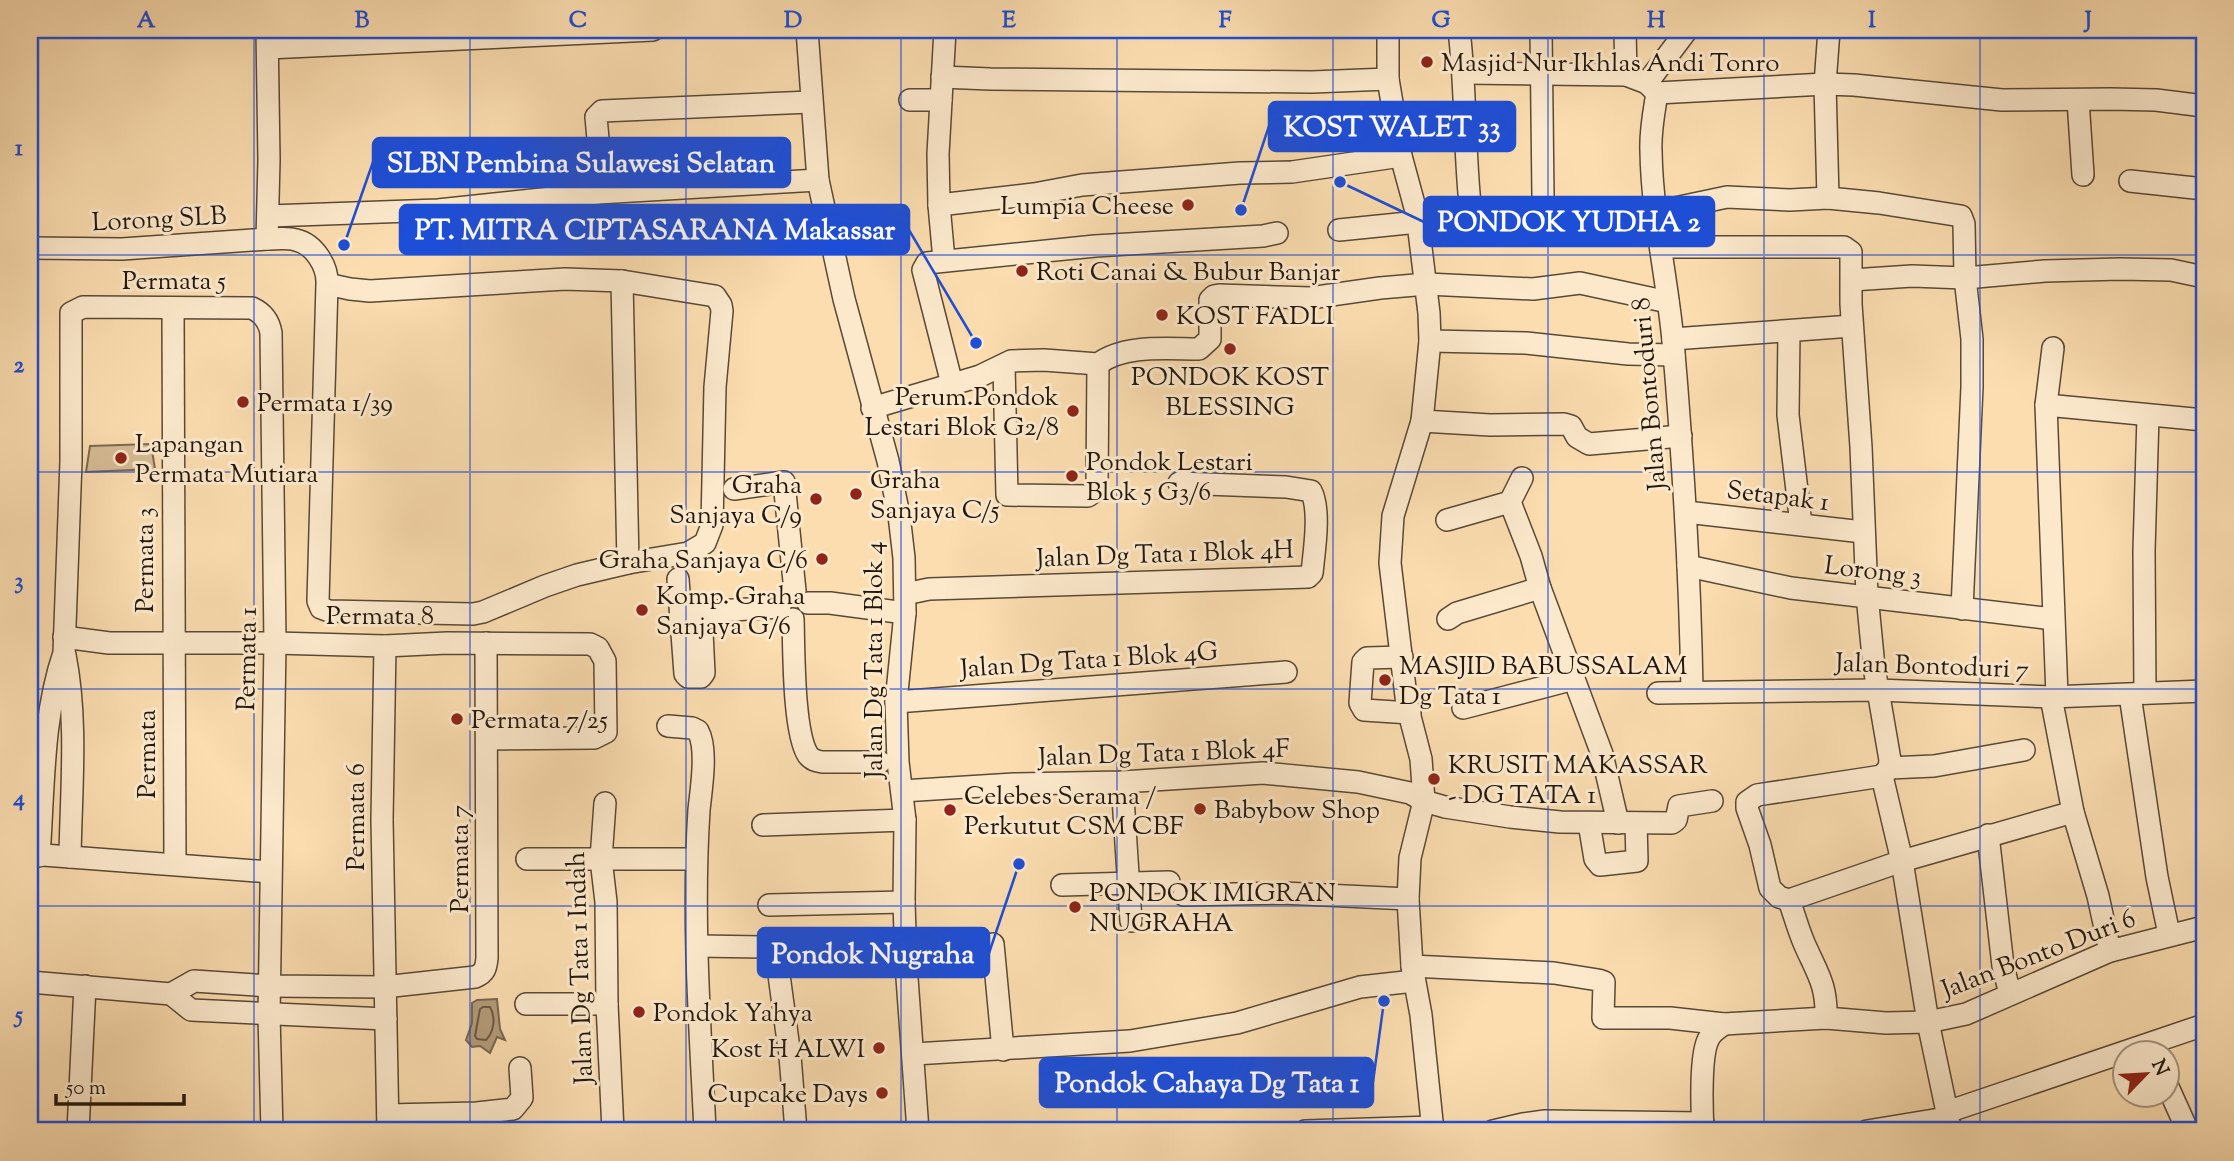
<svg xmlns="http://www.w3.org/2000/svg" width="2234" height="1161" font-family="'Sorts Mill Goudy',serif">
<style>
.green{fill:#d6bc95;stroke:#7c6a52;stroke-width:2}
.water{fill:#b29a79;stroke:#79664f;stroke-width:2}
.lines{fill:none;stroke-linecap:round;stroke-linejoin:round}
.shore{stroke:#6a5944;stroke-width:2}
.minor-casing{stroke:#594937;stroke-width:24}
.minor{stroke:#fce9cc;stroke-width:21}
.grid{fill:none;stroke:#1d4ed8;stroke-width:2;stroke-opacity:0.55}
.poi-dot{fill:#8f2418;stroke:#fce9cc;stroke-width:2.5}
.labels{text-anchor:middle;stroke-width:6;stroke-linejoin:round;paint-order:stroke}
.poi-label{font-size:26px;fill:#23180f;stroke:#fce9cc;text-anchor:start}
.street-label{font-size:26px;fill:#23180f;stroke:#fce9cc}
.leader{fill:none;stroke:#1d4ed8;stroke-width:2.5}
.callout-dot{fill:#1d4ed8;stroke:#fce9cc;stroke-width:2.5}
.callout{fill:#1d4ed8;stroke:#1d4ed8;stroke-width:2.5}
.callout-label{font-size:28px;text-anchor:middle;font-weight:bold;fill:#fff}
.neatline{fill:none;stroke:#1d4ed8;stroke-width:2.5}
.grid-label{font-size:23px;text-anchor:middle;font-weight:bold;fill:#1d4ed8}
</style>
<rect width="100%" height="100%" fill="#fbddb0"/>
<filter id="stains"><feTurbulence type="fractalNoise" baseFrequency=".00286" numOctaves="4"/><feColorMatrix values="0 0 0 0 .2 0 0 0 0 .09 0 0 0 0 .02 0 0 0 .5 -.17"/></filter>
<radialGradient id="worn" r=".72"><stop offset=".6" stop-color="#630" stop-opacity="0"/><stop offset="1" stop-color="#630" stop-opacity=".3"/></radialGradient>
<path class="green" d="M151 444 155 469 86 472 90 446Z"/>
<path class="water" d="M497 999 500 1029 505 1040 497 1037 490 1053 480 1046 472 1047 466 1040 472 1023V1003L477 1000Z"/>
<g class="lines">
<path class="shore" d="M483 1007H490C496 1017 494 1032 486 1040L477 1039 475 1036 480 1009Z"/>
<g class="minor-casing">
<g id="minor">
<path d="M807 30 818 180 844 299 888 461 899 515 904 558 905 613 896 702 898 762 905 820 904 902 906 964 918 1131"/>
<path d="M1388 30V79L1401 156 1417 215 1429 313 1430 341 1422 421 1393 516 1390 563 1407 705 1421 759 1424 801 1410 858 1408 899 1412 966 1421 1015 1433 1131"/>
<path d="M1459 30C1466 88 1464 146 1470 204"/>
<path d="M1541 30 1543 196"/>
<path d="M1625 30 1626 75"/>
<path d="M268 48 653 30"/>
<path d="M1465 73 1626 75 1647 83 1657 93"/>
<path d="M942 77 990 79 1312 82 1388 79"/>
<path d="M1647 83 1687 30"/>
<path d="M1657 93C1654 112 1650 131 1651 151 1652 215 1667 277 1673 341 1683 457 1690 574 1692 691"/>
<path d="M1657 93 1825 84 1854 85 2002 100 2111 99 2156 100 2204 106"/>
<path d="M910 100H941"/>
<path d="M2078 100 2083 175"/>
<path d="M2130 181 2204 189"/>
<path d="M598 193 599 150 596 117 602 111 811 102"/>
<path d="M1828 198 1825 84 1829 30"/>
<path d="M939 205 1034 194 1082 185 1240 173 1292 172 1401 156"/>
<path d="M1656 212 1727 197 1790 200 1828 198 1879 203 1961 216 1964 224 1965 278 1972 339V387L1962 609"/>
<path d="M269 216 438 210 598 193 818 180"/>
<path d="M1339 230 1418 222"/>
<path d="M267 239C276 239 287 237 296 240 314 244 328 266 327 284L318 601 321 608 329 611 473 614 483 612 545 586 577 575 628 563 688 553 705 543 712 525 715 387 722 311 721 305 715 296 622 281 565 279 370 291 350 289 327 284"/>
<path d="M1661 247H1844L1851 252V304L1861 447 1867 595 1874 667 1890 760 1889 768 1882 776"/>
<path d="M30 248 122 249 267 239 269 160 267 30"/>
<path d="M944 260 939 205 938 154 945 30"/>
<path d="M1852 280 1912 276 1965 278 2045 271 2120 269 2171 270 2204 277"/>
<path d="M622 281 628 563"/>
<path d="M173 308 175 864"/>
<path d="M1789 331 1788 415 1801 524"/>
<path d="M1673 339 1852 326"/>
<path d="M1430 341 1526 343 1628 354 1674 355"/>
<path d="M1004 366 1007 495 1088 496 1096 490 1097 485 1098 364"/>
<path d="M952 384 923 270 927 263 1095 246 1263 236 1277 233"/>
<path d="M2046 405 2053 348"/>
<path d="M872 408 980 376 1011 361 1044 360 1098 364C1124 344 1167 349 1199 349L1210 339V300L1214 296 1219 295 1310 298 1380 288 1427 284 1533 289 1580 283 1668 302"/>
<path d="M1422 421 1490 425 1564 424 1571 426 1577 437 1589 444 1681 436"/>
<path d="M1522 478 1510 502 1531 556 1540 588 1602 754 1618 823"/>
<path d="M734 489 784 482 795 591"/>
<path d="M1686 512 1863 532"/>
<path d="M1447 520 1510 502"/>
<path d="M1688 566 1791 588 2053 619"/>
<path d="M678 579 685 674 688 677H701L704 673 701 612"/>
<path d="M905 594 929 589 1308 577 1312 573C1314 552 1321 510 1311 491L1286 487 1179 483"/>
<path d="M808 603H830L905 613"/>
<path d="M687 613 780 607"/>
<path d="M793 619C794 648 793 732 808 755 812 760 816 761 822 762H880"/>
<path d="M1448 619 1457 613 1540 588"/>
<path d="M64 637 109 643H275L385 646 447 643 590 644 598 648 605 661 606 732 594 738 487 739"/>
<path d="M385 646 382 820 388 1131"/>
<path d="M65 655C78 721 71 791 70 857"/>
<path d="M1402 657 1367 658 1363 662 1360 703 1364 710 1410 713"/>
<path d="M1658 693 1878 690 2051 697 2204 691"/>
<path d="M2145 693 2144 551 2148 416"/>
<path d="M2130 695 2157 877 2169 934"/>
<path d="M2057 696 2046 405 2204 420"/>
<path d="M2051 697 2073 812 2098 896 2110 951"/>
<path d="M896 702 1286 672"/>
<path d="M1463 708 1574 679"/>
<path d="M668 726 692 728 698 731C708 749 701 790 699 810 692 917 700 1025 705 1131"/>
<path d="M1889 768 1934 766 2024 750"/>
<path d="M1882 776 1902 861 1928 1022 1947 1112 1946 1118 1953 1131"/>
<path d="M1122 782 1131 921"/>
<path d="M902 791 1014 784 1122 782 1263 773 1358 782 1410 793 1424 801 1445 807 1510 817 1560 822 1672 823 1676 820 1679 806 1712 801"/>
<path d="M605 803 601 859 606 902 607 1004 613 1131"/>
<path d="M1589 823 1595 859 1600 865 1637 861 1636 823"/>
<path d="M763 825 905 820"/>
<path d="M1988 835 2003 966 2010 994"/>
<path d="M30 854 270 872"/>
<path d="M39 856C44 789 42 717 64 653L71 461V313L83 307 252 308C263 313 269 321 271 333L275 643 269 1015 272 1131"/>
<path d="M527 859H695"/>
<path d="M1062 885 1169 882"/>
<path d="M1184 895 1283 893 1408 899"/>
<path d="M1789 900 1902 861 2073 812"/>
<path d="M1789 900 1779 897 1770 888 1760 845 1747 808V802L1757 795 1882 776"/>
<path d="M1789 900C1794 914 1798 929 1804 943 1817 973 1827 984 1826 1018"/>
<path d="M769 905 904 902"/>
<path d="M993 944 1003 1050"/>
<path d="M697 946 768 947 776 953 790 1056 796 1131"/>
<path d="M1412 966 1554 973 1598 980 1604 982 1603 1018H1670L1724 1024 1826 1018 1886 1023 1928 1022 1966 1014 2110 951 2204 927"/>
<path d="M30 982 171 994 191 1010 386 1019"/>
<path d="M171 994 194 981 270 986 384 987 475 977C485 973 486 968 487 958L486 643"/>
<path d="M526 1004H607"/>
<path d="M914 1054 1130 1041 1237 1023 1360 987 1414 981"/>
<path d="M2168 1087 2186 1127"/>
<path d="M1947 1112 2204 1025"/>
<path d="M388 1115 477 1113 513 1109 522 1098 520 1068"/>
<path d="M78 1131 85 986"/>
<path d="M1305 1131 1432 1127"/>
<path d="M1493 1131 1523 1124 1545 1121 1703 1123"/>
<path d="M1703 1131C1702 1112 1700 1057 1708 1040 1711 1032 1717 1029 1724 1024"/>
<path d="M1867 1131 1946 1118"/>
</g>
</g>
<use href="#minor" class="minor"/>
</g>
<path class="grid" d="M254 30V1131M470 30V1131M686 30V1131M901 30V1131M1117 30V1131M1333 30V1131M1548 30V1131M1764 30V1131M1980 30V1131M30 255H2204M30 472H2204M30 689H2204M30 906H2204"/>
<g class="poi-dot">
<circle cx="1427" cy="62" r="7"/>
<circle cx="1188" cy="205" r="7"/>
<circle cx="1022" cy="271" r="7"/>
<circle cx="1162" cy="315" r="7"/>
<circle cx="1230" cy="349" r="7"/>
<circle cx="243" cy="402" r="7"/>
<circle cx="1073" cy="411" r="7"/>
<circle cx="121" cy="458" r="7"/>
<circle cx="1072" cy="476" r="7"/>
<circle cx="856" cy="494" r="7"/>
<circle cx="816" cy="499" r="7"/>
<circle cx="822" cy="559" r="7"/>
<circle cx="642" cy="610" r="7"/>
<circle cx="1385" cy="680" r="7"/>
<circle cx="457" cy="719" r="7"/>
<circle cx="1434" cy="779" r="7"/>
<circle cx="1200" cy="809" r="7"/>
<circle cx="950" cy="810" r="7"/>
<circle cx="1075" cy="907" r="7"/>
<circle cx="639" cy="1012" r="7"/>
<circle cx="879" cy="1048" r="7"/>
<circle cx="882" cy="1093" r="7"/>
</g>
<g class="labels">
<g class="poi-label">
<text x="1441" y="71">Masjid Nur Ikhlas Andi Tonro</text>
<text x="1174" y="214" text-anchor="end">Lumpia Cheese</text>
<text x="1036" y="280">Roti Canai &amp; Bubur Banjar</text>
<text x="1176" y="324">KOST FADLI</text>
<text x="1230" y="385" text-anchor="middle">PONDOK KOST<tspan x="1230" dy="30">BLESSING</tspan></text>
<text x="1059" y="405" text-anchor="end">Perum.Pondok<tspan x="1059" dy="30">Lestari Blok G2/8</tspan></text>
<text x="257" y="411">Permata 1/39</text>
<text x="135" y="452">Lapangan<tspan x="135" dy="30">Permata Mutiara</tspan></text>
<text x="1086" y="470">Pondok Lestari<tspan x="1086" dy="30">Blok 5 G3/6</tspan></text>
<text x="870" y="488">Graha<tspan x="870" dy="30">Sanjaya C/5</tspan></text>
<text x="802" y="493" text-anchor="end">Graha<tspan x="802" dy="30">Sanjaya C/9</tspan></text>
<text x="808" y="568" text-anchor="end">Graha Sanjaya C/6</text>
<text x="656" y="604">Komp. Graha<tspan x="656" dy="30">Sanjaya G/6</tspan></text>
<text x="1399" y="674">MASJID BABUSSALAM<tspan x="1399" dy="30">Dg Tata 1</tspan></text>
<text x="471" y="728">Permata 7/25</text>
<text x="1448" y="773">KRUSIT MAKASSAR<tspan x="1448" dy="30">- DG TATA 1</tspan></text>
<text x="964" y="804">Celebes Serama /<tspan x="964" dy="30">Perkutut CSM CBF</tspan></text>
<text x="1214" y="818">Babybow Shop</text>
<text x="1089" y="901">PONDOK IMIGRAN<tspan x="1089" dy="30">NUGRAHA</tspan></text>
<text x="653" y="1021">Pondok Yahya</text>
<text x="865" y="1057" text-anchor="end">Kost H ALWI</text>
<text x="868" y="1102" text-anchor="end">Cupcake Days</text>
</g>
<g class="street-label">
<text transform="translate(159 218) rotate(-3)" y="9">Lorong SLB</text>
<text x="174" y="289">Permata 5</text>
<text transform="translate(1648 394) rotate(-95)" y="9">Jalan Bontoduri 8</text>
<text transform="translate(1778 495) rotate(7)" y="9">Setapak 1</text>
<text transform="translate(1165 553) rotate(-2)" y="9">Jalan Dg Tata 1 Blok 4H</text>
<text transform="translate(144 560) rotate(-90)" y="9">Permata 3</text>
<text transform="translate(1873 570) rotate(7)" y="9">Lorong 3</text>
<text x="380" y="624">Permata 8</text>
<text transform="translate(246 659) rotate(-89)" y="9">Permata 1</text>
<text transform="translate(1089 659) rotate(-4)" y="9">Jalan Dg Tata 1 Blok 4G</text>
<text transform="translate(873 660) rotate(-90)" y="9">Jalan Dg Tata 1 Blok 4</text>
<text transform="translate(1932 665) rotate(2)" y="9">Jalan Bontoduri 7</text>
<text transform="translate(1164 752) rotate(-2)" y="9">Jalan Dg Tata 1 Blok 4F</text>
<text transform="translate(146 754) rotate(-90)" y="9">Permata</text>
<text transform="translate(355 817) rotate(-90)" y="9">Permata 6</text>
<text transform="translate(459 859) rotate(-90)" y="9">Permata 7</text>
<text transform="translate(2038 953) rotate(-21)" y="9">Jalan Bonto Duri 6</text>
<text transform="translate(579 968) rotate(-92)" y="9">Jalan Dg Tata 1 Indah</text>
</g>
</g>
<path class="leader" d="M1241 210L1269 126M344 245L373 162M1340 182L1424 222M976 343L909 230M1019 864L989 953M1384 1001L1373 1082"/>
<g class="callout-dot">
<circle cx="1241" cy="210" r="7"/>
<circle cx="344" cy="245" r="7"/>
<circle cx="1340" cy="182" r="7"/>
<circle cx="976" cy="343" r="7"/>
<circle cx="1019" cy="864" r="7"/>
<circle cx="1384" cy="1001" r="7"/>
</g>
<g class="callout">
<rect x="1269" y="102" width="246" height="49" rx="7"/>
<rect x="373" y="138" width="417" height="49" rx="7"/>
<rect x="1424" y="197" width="290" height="49" rx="7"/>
<rect x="400" y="205" width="509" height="49" rx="7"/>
<rect x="758" y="928" width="231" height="49" rx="7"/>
<rect x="1040" y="1058" width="333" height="49" rx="7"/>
</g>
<g class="callout-label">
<text x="1392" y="136">KOST WALET 33</text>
<text x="581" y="172">SLBN Pembina Sulawesi Selatan</text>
<text x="1569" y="231">PONDOK YUDHA 2</text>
<text x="655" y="239">PT. MITRA CIPTASARANA Makassar</text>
<text x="873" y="963">Pondok Nugraha</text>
<text x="1207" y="1092">Pondok Cahaya Dg Tata 1</text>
</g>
<rect width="2234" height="1161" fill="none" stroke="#fbddb0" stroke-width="77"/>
<g transform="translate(2146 1074) rotate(65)"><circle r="33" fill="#fce9cc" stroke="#a59580" stroke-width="2"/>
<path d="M0-5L12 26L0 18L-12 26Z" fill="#8f2418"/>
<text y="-10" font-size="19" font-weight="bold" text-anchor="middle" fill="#23180f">N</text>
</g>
<path d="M56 1094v10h128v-10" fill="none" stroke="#23180f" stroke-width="3.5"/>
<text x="66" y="1094" font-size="21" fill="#23180f" stroke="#fce9cc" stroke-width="5" paint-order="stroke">50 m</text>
<rect x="38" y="38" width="2158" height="1084" class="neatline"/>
<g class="grid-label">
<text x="146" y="27">A</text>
<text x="362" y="27">B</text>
<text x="578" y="27">C</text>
<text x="793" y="27">D</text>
<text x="1009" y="27">E</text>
<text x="1225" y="27">F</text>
<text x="1441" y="27">G</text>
<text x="1656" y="27">H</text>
<text x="1872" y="27">I</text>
<text x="2088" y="27">J</text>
<text x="19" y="155">1</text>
<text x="19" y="372">2</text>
<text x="19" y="588">3</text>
<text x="19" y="805">4</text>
<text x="19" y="1022">5</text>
</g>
<rect width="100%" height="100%" filter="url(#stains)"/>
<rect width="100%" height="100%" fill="url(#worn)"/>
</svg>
